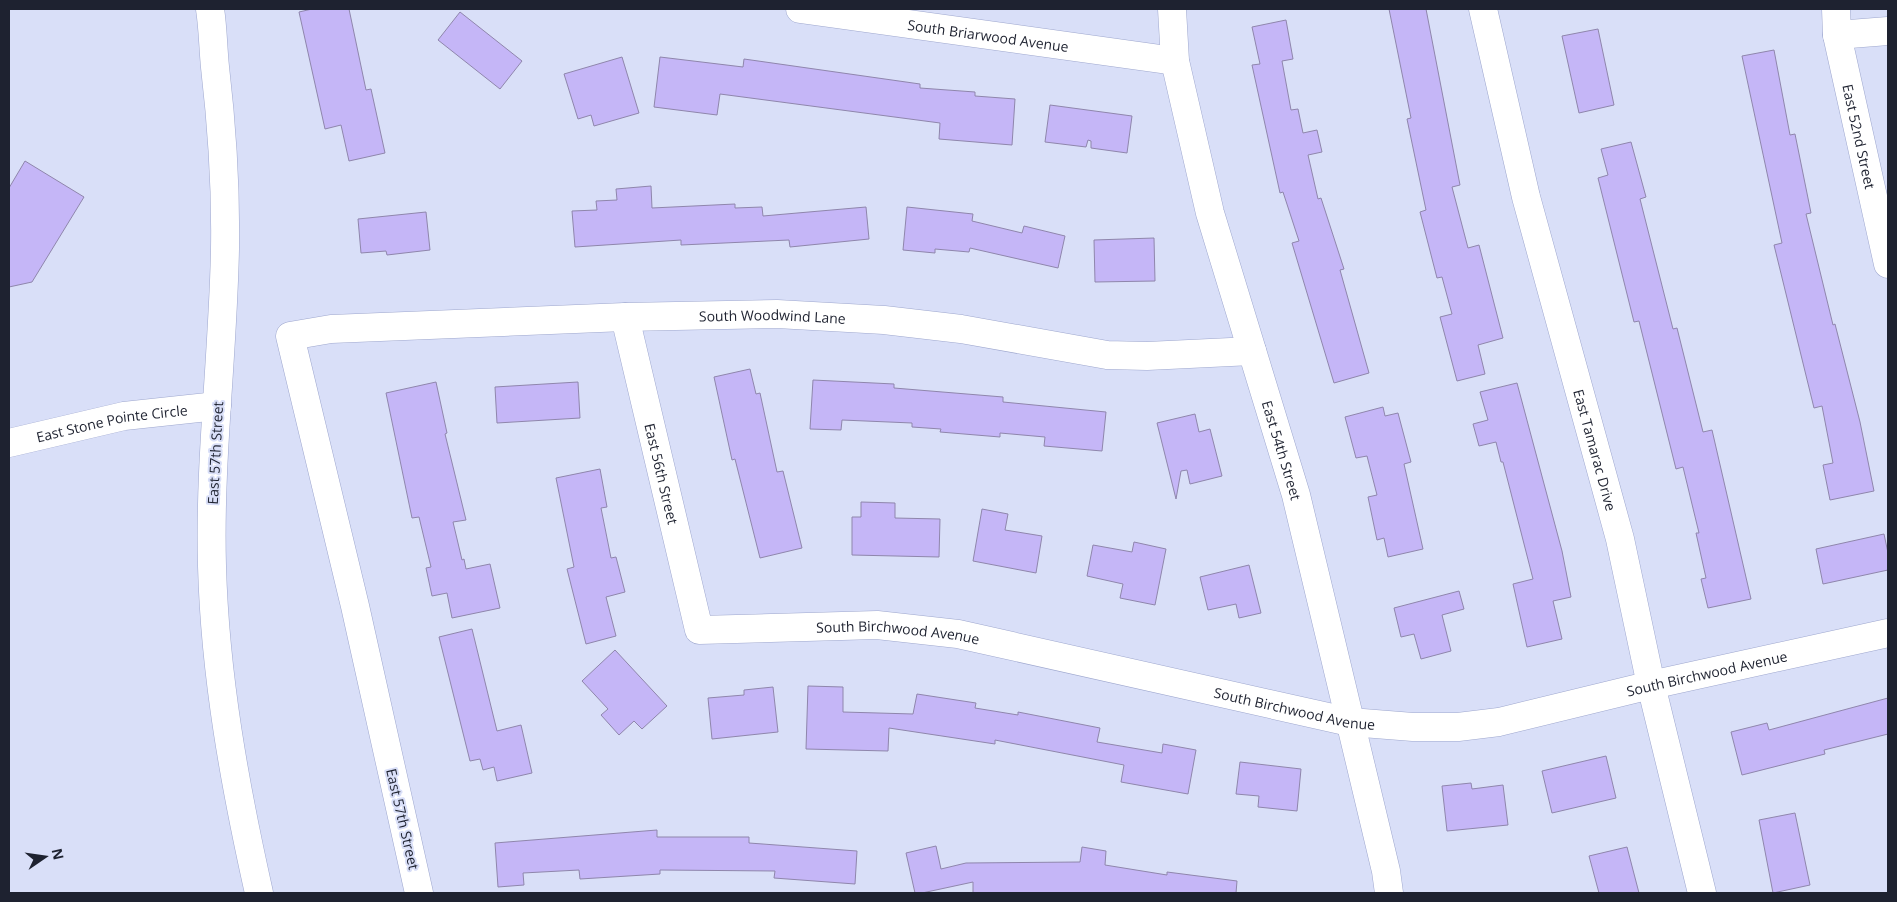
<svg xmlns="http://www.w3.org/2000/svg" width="1897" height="902" font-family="'Open Sans',sans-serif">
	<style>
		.building { fill: #c5b6f7; stroke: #8f86ac }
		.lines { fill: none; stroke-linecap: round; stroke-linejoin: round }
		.minor-casing { stroke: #9ea7ce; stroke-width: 29 }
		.major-casing { stroke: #9ea7ce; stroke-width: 29 }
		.minor { stroke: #fff; stroke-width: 28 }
		.major { stroke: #fff; stroke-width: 28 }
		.labels { text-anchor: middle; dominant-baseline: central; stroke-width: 4; stroke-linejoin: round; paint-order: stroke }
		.street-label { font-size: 14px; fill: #1e2230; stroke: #d9dff8 }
	</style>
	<rect width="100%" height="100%" fill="#d9dff8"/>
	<g class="building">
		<path d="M 312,9 L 349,9 L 366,90 L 371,89 L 385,153 L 349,161 L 341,125 L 325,129 L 299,12 Z"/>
		<path d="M 1389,9 L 1426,9 L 1460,185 L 1452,187 L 1468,248 L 1479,245 L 1503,338 L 1478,345 L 1485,374 L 1457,381 L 1440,317 L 1452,314 L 1442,277 L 1437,278 L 1420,212 L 1426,210 L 1407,119 L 1411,118 Z"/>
		<path d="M 460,12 L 522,61 L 500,89 L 438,40 Z"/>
		<path d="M 1286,20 L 1293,59 L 1282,61 L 1291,110 L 1298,109 L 1303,133 L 1317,130 L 1322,152 L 1308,155 L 1318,199 L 1321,198 L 1344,269 L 1340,270 L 1369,373 L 1334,383 L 1292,243 L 1299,241 L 1283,192 L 1280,193 L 1252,65 L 1260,64 L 1252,27 Z"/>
		<path d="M 1598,29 L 1614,105 L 1579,113 L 1562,36 Z"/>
		<path d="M 1774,50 L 1790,135 L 1795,134 L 1811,213 L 1806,214 L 1833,325 L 1835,324 L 1860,422 L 1874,491 L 1830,500 L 1823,465 L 1833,463 L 1822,406 L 1814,408 L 1774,245 L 1782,243 L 1742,56 Z"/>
		<path d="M 622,57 L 639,113 L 594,126 L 591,115 L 578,119 L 564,74 Z"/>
		<path d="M 660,57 L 743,67 L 744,59 L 920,84 L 920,88 L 975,92 L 975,96 L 1015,99 L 1012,145 L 939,139 L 940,123 L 720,94 L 717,115 L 654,107 Z"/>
		<path d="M 1050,105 L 1132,116 L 1127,153 L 1091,148 L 1091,141 L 1088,140 L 1086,147 L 1045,142 Z"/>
		<path d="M 1631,142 L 1646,197 L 1640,199 L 1673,329 L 1677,328 L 1703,432 L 1712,430 L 1751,599 L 1708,608 L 1701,579 L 1706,578 L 1696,533 L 1699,533 L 1683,467 L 1676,469 L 1639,321 L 1634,322 L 1598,178 L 1608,175 L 1601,149 Z"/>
		<path d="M 25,161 L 84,197 L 32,282 L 9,287 L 9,188 Z"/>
		<path d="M 651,186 L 652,208 L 735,204 L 735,208 L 762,207 L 763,216 L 866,207 L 869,239 L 790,247 L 789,240 L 681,245 L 681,240 L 575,247 L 572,211 L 597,210 L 596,201 L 617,200 L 616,189 Z"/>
		<path d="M 907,207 L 973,214 L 972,221 L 1022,233 L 1024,226 L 1065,236 L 1058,268 L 970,248 L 969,252 L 935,249 L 935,253 L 903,250 Z"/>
		<path d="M 426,212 L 430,250 L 387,255 L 386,251 L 361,253 L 358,219 Z"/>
		<path d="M 1154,238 L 1155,281 L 1095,282 L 1094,240 Z"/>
		<path d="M 750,369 L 756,394 L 760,393 L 777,472 L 783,471 L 802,548 L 760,558 L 735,459 L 732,460 L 714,377 Z"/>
		<path d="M 813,380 L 894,384 L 894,388 L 1003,397 L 1003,402 L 1106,412 L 1102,451 L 1044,446 L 1045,437 L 1000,433 L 1000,437 L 940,432 L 941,429 L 912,427 L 912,423 L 842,420 L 841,430 L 810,429 Z"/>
		<path d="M 436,382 L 447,433 L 445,434 L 466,520 L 453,522 L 462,560 L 464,559 L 466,569 L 490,564 L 500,608 L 452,618 L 447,593 L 432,596 L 426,568 L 431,567 L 419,517 L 412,518 L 386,393 Z"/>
		<path d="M 578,382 L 580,418 L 497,423 L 495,387 Z"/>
		<path d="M 1517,383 L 1562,551 L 1571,597 L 1553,601 L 1562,639 L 1527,647 L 1513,584 L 1533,579 L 1503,462 L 1501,462 L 1496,442 L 1479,446 L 1473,424 L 1488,420 L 1480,392 Z"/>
		<path d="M 1383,407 L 1385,416 L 1398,413 L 1411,462 L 1404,464 L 1423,549 L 1388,557 L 1384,538 L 1377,540 L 1368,497 L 1377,495 L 1367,456 L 1356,458 L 1345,417 Z"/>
		<path d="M 1195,414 L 1199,432 L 1210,429 L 1222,476 L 1190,484 L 1187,470 L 1181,471 L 1176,499 L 1157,423 Z"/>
		<path d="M 600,469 L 607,507 L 601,508 L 611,558 L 616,557 L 625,592 L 606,597 L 616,636 L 586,644 L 567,569 L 574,567 L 556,478 Z"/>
		<path d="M 861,502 L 895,503 L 895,518 L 940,519 L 939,557 L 852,555 L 852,517 L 861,517 Z"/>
		<path d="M 982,509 L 1008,514 L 1005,530 L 1042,536 L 1036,573 L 973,561 Z"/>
		<path d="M 1884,534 L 1888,553 L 1888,570 L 1823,584 L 1816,549 Z"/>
		<path d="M 1134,542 L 1166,549 L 1155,605 L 1120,598 L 1123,584 L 1087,576 L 1093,545 L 1132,552 Z"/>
		<path d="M 1249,565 L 1261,613 L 1239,618 L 1236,604 L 1208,610 L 1200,577 Z"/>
		<path d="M 1459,591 L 1464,609 L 1442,615 L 1451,651 L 1421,659 L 1414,634 L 1401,637 L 1394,608 Z"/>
		<path d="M 472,629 L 497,731 L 521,725 L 532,773 L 497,781 L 494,767 L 483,770 L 480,759 L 470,761 L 439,637 Z"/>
		<path d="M 615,650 L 667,706 L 642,729 L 634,721 L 619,735 L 601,715 L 608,709 L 582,681 Z"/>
		<path d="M 808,686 L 843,687 L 843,712 L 913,714 L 917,694 L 976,703 L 975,708 L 1018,715 L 1018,712 L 1100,728 L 1097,742 L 1162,753 L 1163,744 L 1196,750 L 1188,794 L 1121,782 L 1124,765 L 995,740 L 995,744 L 889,728 L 888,751 L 806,749 Z"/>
		<path d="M 773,687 L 778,732 L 712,739 L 708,698 L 744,695 L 744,690 Z"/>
		<path d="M 1888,698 L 1888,734 L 1824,750 L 1825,754 L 1742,775 L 1731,732 L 1767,723 L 1769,730 Z"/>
		<path d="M 1606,756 L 1616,798 L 1552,813 L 1542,771 Z"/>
		<path d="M 1240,762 L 1301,769 L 1297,811 L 1258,807 L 1259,796 L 1236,794 Z"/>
		<path d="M 1471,783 L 1472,789 L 1503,785 L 1508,825 L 1447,831 L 1442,786 Z"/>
		<path d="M 1795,813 L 1810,885 L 1773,893 L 1759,820 Z"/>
		<path d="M 657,830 L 657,837 L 749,837 L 749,843 L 857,851 L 855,884 L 774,878 L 775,871 L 660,870 L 660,874 L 580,879 L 579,870 L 523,873 L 524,885 L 498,887 L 495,843 Z"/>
		<path d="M 936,846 L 941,869 L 966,863 L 1080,862 L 1082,847 L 1106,851 L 1105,865 L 1167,875 L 1167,872 L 1237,881 L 1236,893 L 973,893 L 973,882 L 922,893 L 915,893 L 906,853 Z"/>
		<path d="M 1627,847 L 1639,893 L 1599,893 L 1589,856 Z"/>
	</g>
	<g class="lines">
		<g class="minor-casing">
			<g id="minor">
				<path id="s1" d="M 800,9 L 1175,61"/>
				<path id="s2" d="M 1172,9 L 1175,61 L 1210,213 L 1296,495 L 1386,871 L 1389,893"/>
				<path id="s3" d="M 1483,9 L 1526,197 L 1620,539 L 1651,685 L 1702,893"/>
				<path id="s4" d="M 1836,9 L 1837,35 L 1888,264"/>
				<path d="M 1837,35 L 1888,31"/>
				<path id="s5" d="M 625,317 L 699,630 L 877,625 L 958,634 L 1350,722 L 1413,727 L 1458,727 L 1499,722 L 1651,685 L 1888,633"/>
				<path id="s6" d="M 9,443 L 124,416 L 217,406"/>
				<path id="s7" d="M 419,893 L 355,606 L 290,336 L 331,329 L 625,317 L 777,314 L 884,320 L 961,329 L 1107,355 L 1147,356 L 1252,351"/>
			</g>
		</g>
		<g class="major-casing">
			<path id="major" d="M 210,9 C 213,28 213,47 215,67 C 222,127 226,188 225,249 C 223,355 209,461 212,566 C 215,677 235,786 259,893"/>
		</g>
		<use href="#minor" class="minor"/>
		<use href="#major" class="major"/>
	</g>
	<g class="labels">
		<g class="street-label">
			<text stroke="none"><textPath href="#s1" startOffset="190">South Briarwood Avenue</textPath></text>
			<text stroke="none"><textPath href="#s4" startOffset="130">East 52nd Street</textPath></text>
			<text stroke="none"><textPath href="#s7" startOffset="1055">South Woodwind Lane</textPath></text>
			<text stroke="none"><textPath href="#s6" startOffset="105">East Stone Pointe Circle</textPath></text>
			<text stroke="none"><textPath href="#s2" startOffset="456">East 54th Street</textPath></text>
			<text stroke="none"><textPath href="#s3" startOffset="455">East Tamarac Drive</textPath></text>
			<text transform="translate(215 453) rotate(-87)">East 57th Street</text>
			<text stroke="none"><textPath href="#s5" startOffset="161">East 56th Street</textPath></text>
			<text stroke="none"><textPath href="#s5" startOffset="521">South Birchwood Avenue</textPath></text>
			<text stroke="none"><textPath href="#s5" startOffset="1346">South Birchwood Avenue</textPath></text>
			<text stroke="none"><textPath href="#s5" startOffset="926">South Birchwood Avenue</textPath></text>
			<text transform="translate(403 819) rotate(77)">East 57th Street</text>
		</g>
	</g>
	<rect width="1897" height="902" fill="none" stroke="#1e2230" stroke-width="20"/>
	<g transform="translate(45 857) rotate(77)" stroke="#d9dff8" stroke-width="4" paint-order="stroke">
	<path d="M0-4L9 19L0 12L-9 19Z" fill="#1e2230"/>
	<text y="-8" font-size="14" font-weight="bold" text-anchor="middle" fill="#1e2230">N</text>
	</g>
</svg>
